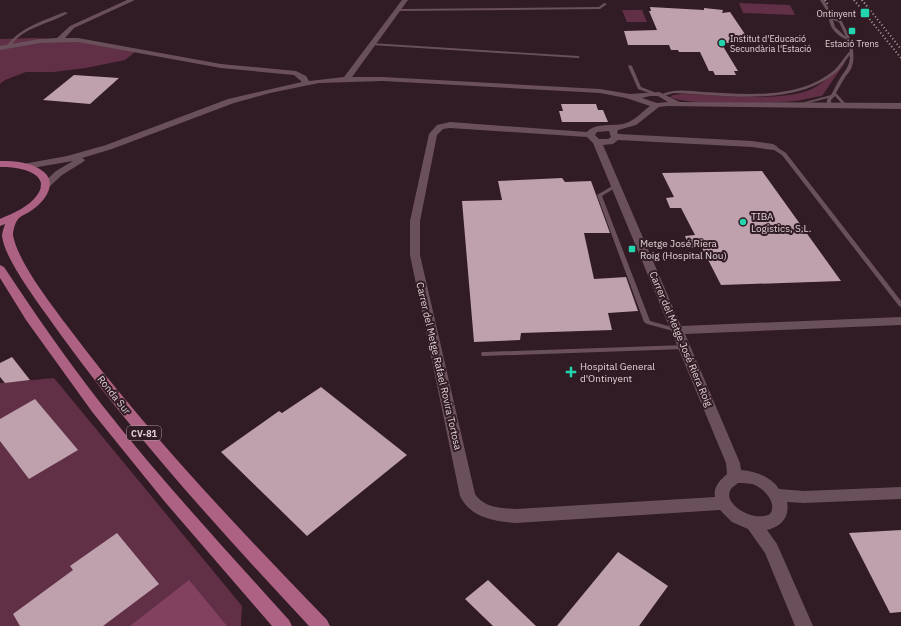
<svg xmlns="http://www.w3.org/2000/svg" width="901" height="626" font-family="'IBM Plex Sans',sans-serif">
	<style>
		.green { fill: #613046 }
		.water { fill: #82415e }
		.building { fill: #bea1ac }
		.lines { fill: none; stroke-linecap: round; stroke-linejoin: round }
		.lane { fill: #6a505a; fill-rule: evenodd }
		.street { fill: #6a505a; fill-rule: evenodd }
		.primary { fill: #ad6283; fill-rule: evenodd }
		.rail { stroke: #b2a1a7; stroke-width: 2; stroke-dasharray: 1 2.5; stroke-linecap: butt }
		.poi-dot { fill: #23d5af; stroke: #311b24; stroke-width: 1.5 }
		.labels { text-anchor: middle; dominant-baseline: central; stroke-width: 4; stroke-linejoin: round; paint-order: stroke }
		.far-poi-label { font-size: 9px; fill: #e0d1d6; stroke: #311b24; text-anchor: end }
		.shield { fill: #311b24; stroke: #ac9aa1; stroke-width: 1 }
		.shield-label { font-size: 9px; font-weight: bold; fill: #e0d1d6 }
		.poi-label { font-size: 10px; fill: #e0d1d6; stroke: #311b24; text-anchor: start }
		.street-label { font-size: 10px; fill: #e0d1d6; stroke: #311b24 }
	</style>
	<rect width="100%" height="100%" fill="#311b24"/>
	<g class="green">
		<path d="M 739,3 L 790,5 L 795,15 L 743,13 Z"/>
		<path d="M 622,10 L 642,10 L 647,22 L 627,22 Z"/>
		<path d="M 35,38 L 82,42 L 135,52 L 125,60 L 86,68 L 54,72 L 26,72 L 5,80 L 0,84 L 0,39 Z"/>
		<path d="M 846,61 L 822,96 C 813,97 804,100 795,101 C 772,103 687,106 670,97 L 673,95 L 683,94 C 721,95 771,102 807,91 C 820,87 836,71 846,61 Z"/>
		<path d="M 54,378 L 242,606 L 241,626 L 0,626 L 0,383 Z"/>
	</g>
	<path class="water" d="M 189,580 L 227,626 L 130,626 Z"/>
	<g class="building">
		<path d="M 650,7 L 704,10 L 704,8 L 723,10 L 722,13 L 730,12 L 751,43 L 721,43 L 738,71 L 734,71 L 736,75 L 715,75 L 713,71 L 709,71 L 700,52 L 679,52 L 678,50 L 671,50 L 669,45 L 628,45 L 624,31 L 657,30 L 649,11 L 651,11 Z"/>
		<path d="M 74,75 L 119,78 L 90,104 L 43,100 Z"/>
		<path d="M 561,104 L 596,104 L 598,110 L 603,110 L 608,122 L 562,122 L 559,111 L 563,111 Z"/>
		<path d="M 762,171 L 841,281 L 721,285 L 702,248 L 690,248 L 685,236 L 695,235 L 681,208 L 670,208 L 666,198 L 674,197 L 662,173 Z"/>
		<path d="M 562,178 L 565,182 L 591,181 L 610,233 L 584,233 L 594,279 L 626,277 L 638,311 L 608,313 L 612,330 L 521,333 L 520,340 L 474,342 L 462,201 L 502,200 L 498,181 Z"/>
		<path d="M 12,357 L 30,380 L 5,383 L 0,377 L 0,363 Z"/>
		<path d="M 321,387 L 407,455 L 307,536 L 221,452 L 279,411 L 282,413 Z"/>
		<path d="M 35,399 L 78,450 L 29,479 L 0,441 L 0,419 Z"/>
		<path d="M 901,530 L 901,612 L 890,613 L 849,533 Z"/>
		<path d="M 117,533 L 159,584 L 103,626 L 20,626 L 13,614 L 73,570 L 70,566 Z"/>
		<path d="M 618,552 L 668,586 L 639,626 L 557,626 Z"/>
		<path d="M 488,580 L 536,626 L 493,626 L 465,599 Z"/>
	</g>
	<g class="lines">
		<g class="lane">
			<path d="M 820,0 L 824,0 L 835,19 L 841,20 C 849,34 858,53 851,69 C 849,73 846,75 844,79 C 841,83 839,88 836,93 L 846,104 L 846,106 L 844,106 L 835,96 L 831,100 L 831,103 L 833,105 L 831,106 L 827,104 L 827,100 L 828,98 L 800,105 L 798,104 L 831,95 C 834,90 836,85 839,80 C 845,70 850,67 850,55 C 845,61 841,69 834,74 C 792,107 724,95 674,93 L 663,96 L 661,95 C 673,88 690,91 703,92 C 745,94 796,100 832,72 C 839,67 843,58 850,51 L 847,40 C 838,36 830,29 829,19 L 831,18 ZM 833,20 L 839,22 L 846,37 L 835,27 Z"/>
			<path d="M 604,3 L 607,4 L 600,9 L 398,11 L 396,10 L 398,9 L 599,7 Z"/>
			<path d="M 65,12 L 68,13 C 50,24 22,27 10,47 L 7,46 C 17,29 47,19 65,12 Z"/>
			<path d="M 370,43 L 578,56 L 580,57 L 578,58 L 371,45 L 370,45 Z"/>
			<path d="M 629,65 L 632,66 L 641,87 L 654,92 L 654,94 L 652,94 L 638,89 L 628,66 Z"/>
			<path d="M 771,146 L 775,146 L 786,153 L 901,301 L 901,307 L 899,306 L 782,155 L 771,148 Z"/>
			<path d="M 614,185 L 618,185 L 618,186 L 602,196 L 650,321 L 679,329 L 680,330 L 679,331 L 677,332 L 647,324 L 644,322 L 597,195 Z"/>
			<path d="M 685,345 L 687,345 L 688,347 L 687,349 L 685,349 L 484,356 L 482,356 L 481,354 L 482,352 L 484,352 Z"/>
		</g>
		<path class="street" d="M 127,0 L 135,0 L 74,28 L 65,38 L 78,38 L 221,64 L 296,71 L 306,76 L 309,81 L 344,77 L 402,0 L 408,0 L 352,77 L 383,77 L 600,89 L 630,94 L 659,92 L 680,102 L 901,103 L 901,109 L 667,106 L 659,107 L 636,125 L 618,130 L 617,133 L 619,134 L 752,141 L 773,144 L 778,147 L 773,150 L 752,147 L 618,140 L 613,144 L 603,145 L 681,326 L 901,317 L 901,325 L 685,334 L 740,463 L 741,470 C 756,471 771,477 779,489 L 804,491 L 901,487 L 901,499 L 804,503 L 787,502 C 790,517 781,527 767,530 L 777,544 L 813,626 L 795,626 L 765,553 L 748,529 L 732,522 L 720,510 L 516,523 C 493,521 471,518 460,496 L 410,255 L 410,221 L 429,134 L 437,125 L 450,122 L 587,132 C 595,122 615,127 626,123 C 635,120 642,112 650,106 L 626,98 L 600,93 L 383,81 L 319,83 L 270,93 L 234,103 L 112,149 L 82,158 L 85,160 L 83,162 L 62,175 L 48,188 L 42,188 L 40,186 L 42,184 L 56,171 L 73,161 L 26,169 L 21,166 L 23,164 L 67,156 L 106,145 L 228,99 L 302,82 L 294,75 L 221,68 L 78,42 L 40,43 L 0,50 L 0,46 L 40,39 L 57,38 L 70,26 ZM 650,96 L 658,96 L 668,102 L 657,103 L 642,98 ZM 450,128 L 587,137 L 593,143 L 726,463 L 727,474 C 720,480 713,487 715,497 L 516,509 C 501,508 484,508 475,494 L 420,255 L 420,221 L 437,135 L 443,129 ZM 609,131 L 611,137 L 608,139 L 599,139 L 595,135 L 597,132 ZM 738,483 C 743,483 747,483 752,484 C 763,487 778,503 770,514 C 754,523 721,504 731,489 C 732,487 736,485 738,483 Z"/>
		<g class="primary">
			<path d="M 0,161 C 15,161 32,162 44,172 C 58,184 44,202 32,210 C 29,213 22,215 19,218 C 15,222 13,230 13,235 C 18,262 49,301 65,323 C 144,429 235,525 327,620 L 330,626 L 309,626 C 215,525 122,423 43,310 C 31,293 4,256 2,236 C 2,232 4,228 5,224 L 0,226 L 0,219 C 11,214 24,209 33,200 C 58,174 19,166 0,167 Z"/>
			<path d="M 0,265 L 4,267 C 35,314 67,360 102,405 C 161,480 226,550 289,620 L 292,626 L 272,626 L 165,502 L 93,413 L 26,320 L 0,278 Z"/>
		</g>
		<g class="rail">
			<path d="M 825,0 L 828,4"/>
			<path d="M 854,0 L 901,58"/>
			<path d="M 862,0 L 901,49"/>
		</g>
	</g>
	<g class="poi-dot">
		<rect x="860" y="8" width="10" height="10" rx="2"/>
		<rect x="848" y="27" width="8" height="8" rx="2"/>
		<circle cx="722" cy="43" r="4"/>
		<circle cx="743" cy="222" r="4"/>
		<rect x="628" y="245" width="8" height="8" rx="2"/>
		<path d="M569 366h4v4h4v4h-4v4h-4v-4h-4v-4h4z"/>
	</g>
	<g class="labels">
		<g class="far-poi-label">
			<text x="856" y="13">Ontinyent</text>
			<text x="730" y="38" text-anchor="start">Institut d'Educació<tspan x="730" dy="10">Secundària l'Estació</tspan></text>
			<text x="852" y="43" text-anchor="middle">Estació Trens</text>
		</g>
		<rect class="shield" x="127" y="426" width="34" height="14" rx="3"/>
		<g class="shield-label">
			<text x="144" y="433">CV-81</text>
		</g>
		<g class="poi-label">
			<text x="751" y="216">TIBA<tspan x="751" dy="12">Logistics, S.L.</tspan></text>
			<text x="640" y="243">Metge José Riera<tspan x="640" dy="12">Roig (Hospital Nou)</tspan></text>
			<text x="580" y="366">Hospital General<tspan x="580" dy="12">d'Ontinyent</tspan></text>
		</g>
		<g class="street-label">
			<text transform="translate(681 339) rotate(67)">Carrer del Metge José Riera Roig</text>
			<text transform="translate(439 366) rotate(77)">Carrer del Metge Rafael Rovira Tortosa</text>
			<text transform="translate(114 395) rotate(51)">Ronda Sur</text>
		</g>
	</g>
</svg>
